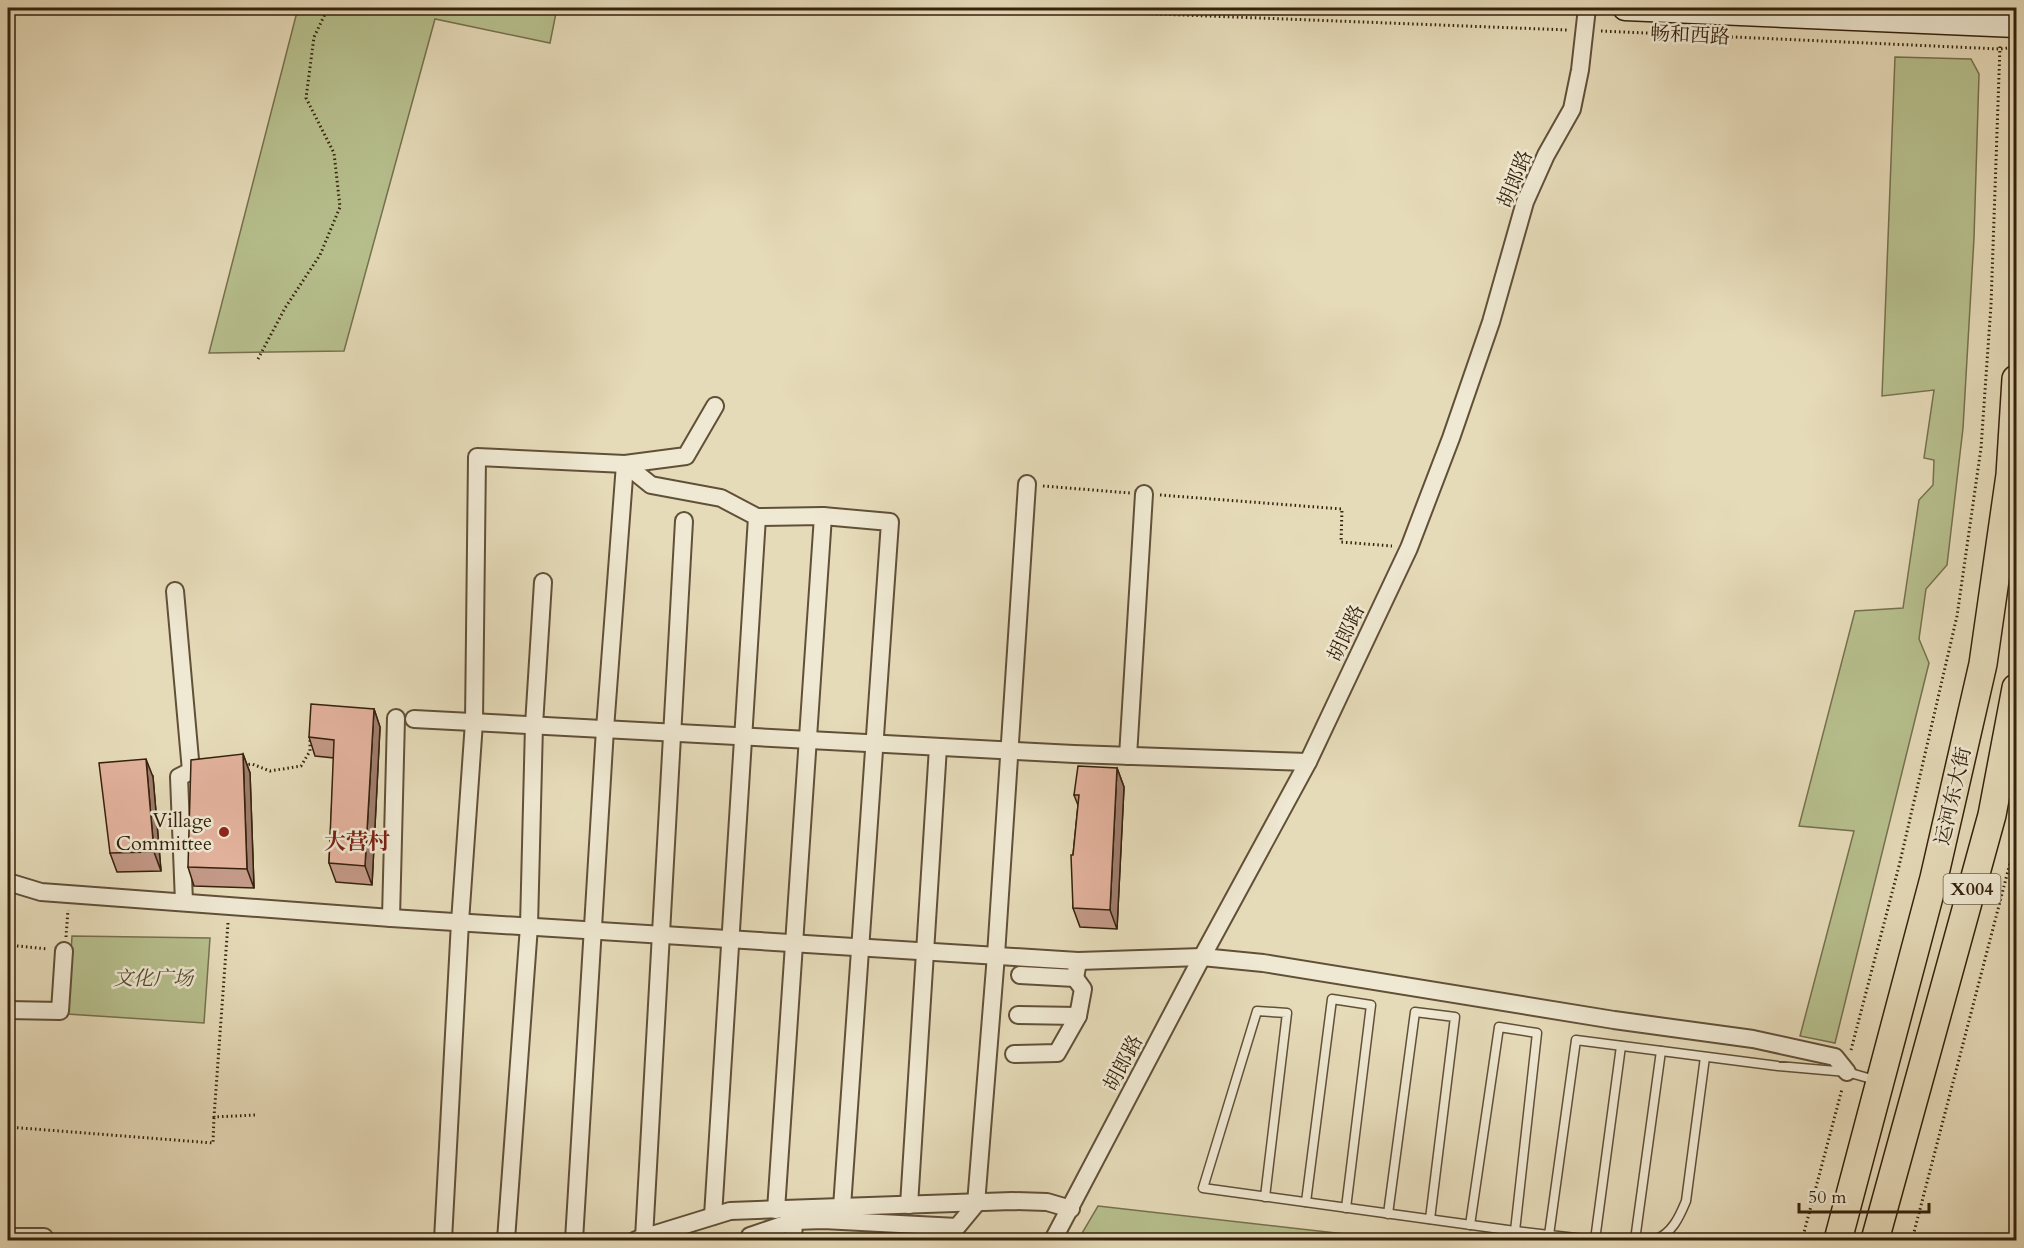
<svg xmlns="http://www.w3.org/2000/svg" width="2024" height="1248" font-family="Cardo,'Noto Serif SC',serif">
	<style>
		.green { fill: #b7c08e; stroke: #76714e; stroke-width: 1.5 }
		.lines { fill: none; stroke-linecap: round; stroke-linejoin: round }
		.service-casing { stroke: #615038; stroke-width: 11 }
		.minor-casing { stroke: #615038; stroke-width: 20 }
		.secondary-casing { stroke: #35220d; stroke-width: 27 }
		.primary-casing { stroke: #35220d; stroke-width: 30 }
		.path { stroke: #35220d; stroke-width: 3; stroke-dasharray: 1.5 3; stroke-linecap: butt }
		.service { stroke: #efe8d2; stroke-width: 8 }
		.minor { stroke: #efe8d2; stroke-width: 16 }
		.secondary { stroke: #efe8d2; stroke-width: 24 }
		.primary { stroke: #e6dbb9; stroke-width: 27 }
		.wall { fill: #c39987; stroke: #35220d; stroke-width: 1.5 }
		.shaded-wall { fill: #9f7d6e; stroke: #35220d; stroke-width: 1.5 }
		.building { fill: #e3b29d; stroke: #35220d; stroke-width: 1.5 }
		.poi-dot { fill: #8f2418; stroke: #efe8d2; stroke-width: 2 }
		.labels { text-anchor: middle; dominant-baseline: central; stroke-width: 5; stroke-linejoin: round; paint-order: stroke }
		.shield { fill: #efe8d2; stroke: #6d5d48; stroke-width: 1.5 }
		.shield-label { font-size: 18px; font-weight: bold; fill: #35220d }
		.street-label { font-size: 20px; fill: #35220d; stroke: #efe8d2 }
		.poi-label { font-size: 20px; fill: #35220d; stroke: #efe8d2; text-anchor: end }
		.park-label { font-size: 20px; font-style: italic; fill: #564a2d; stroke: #efe8d2 }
		.quarter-label { font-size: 22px; font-weight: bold; fill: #7a1f14; stroke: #efe8d2 }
	</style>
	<rect width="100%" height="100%" fill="#e6dbb9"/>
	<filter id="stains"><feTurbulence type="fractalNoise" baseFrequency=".00333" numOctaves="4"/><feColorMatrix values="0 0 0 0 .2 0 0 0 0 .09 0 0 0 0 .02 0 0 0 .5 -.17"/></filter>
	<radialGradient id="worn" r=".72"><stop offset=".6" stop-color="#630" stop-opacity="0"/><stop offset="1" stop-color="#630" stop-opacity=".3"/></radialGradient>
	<g class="green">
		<path d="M 298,8 L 557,8 L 550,43 L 435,19 L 344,351 L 209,353 Z"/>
		<path d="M 1895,57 L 1971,59 L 1979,74 L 1974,238 L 1963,428 L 1947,565 L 1926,589 L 1919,639 L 1929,663 L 1835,1043 L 1800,1036 L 1854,831 L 1799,826 L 1855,611 L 1903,608 L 1919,500 L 1933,485 L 1934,460 L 1924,458 L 1934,390 L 1882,396 Z"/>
		<path d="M 72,936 L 210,938 L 204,1023 L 67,1014 Z"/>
		<path d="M 1098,1206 L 1398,1240 L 1078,1240 Z"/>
	</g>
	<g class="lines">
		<g class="service-casing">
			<g id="service">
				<path d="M 1265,1197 L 1287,1013 L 1257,1011 L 1203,1188 L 1515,1231 L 1549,1235"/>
				<path d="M 1306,1202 L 1332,999 L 1371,1005 L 1346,1208"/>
				<path d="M 1388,1214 L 1415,1012 L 1455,1017 L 1430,1219"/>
				<path d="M 1470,1225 L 1499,1027 L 1537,1033 L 1515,1231"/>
				<path d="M 1594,1240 L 1549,1235 L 1576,1040 L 1778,1066 L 1847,1072 L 1875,1080"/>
				<path d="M 1595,1240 L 1621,1046"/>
				<path d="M 1635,1240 L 1661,1051"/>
				<path d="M 1655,1240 C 1672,1233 1679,1218 1686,1201 L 1705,1057"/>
			</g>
		</g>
		<g class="minor-casing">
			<g id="minor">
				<path d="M 625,464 L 651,485 L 721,498 L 757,517 L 823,516 L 890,522 L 842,1207"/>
				<path d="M 175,591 L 191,771 L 179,777 L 184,902"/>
				<path d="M 414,719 L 1074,754 L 1308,762"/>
				<path d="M 1128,756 L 1144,494"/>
				<path d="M 8,882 L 41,892 L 391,918 L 1078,961 L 1202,957 L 1263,963 L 1614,1020 L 1753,1039 L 1835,1057 L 1847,1072"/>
				<path d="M 391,918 L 396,718"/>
				<path d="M 1020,975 L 1075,978 L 1077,967"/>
				<path d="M 8,1010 L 60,1011 L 64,951"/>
				<path d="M 1018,1015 L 1078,1016 L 1083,989 L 1075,978"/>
				<path d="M 1014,1054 L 1057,1053 L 1078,1016"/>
				<path d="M 909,1205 L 938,747"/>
				<path d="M 776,1210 L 823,516"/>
				<path d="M 713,1216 L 757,517"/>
				<path d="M 8,1237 L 44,1237"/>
				<path d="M 644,1238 L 684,521"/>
				<path d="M 443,1240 L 460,922 L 474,722 L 477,457 L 625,464 L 686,456 L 715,406"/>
				<path d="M 506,1240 L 529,926 L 534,725 L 543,582"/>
				<path d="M 574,1240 L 605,729 L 625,464"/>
				<path d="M 636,1240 L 730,1211 L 1012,1201 L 1047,1202 L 1071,1209"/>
				<path d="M 749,1240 L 750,1236 L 794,1221 L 823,1220 L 957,1227 L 976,1204 L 996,955 L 1027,484"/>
				<path d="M 793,1240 L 794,1221"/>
				<path d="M 1053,1240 L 1202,957 L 1308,762 L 1409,548 L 1451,438 L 1491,322 L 1525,202 L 1546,155 L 1572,109 L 1580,70 L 1587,8"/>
			</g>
		</g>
		<g class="secondary-casing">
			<path id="secondary" d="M 1625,8 L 2016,25"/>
		</g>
		<g class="primary-casing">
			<g id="primary">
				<path d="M 1838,1240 L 1934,878 L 1983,664 L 2010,475 L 2016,379"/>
				<path d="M 1875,1240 L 1992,815 L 2016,688"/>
			</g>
		</g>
		<g class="path">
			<path d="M 1003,8 L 1568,30"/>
			<path d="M 1601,31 L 2000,49 L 2016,47"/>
			<path d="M 258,359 L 285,308 L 320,255 L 340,207 L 334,153 L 306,98 L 314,37 L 328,8"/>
			<path d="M 1043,486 L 1130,493"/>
			<path d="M 1160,495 L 1342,509 L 1341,542 L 1392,546"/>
			<path d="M 244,765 L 252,764 L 270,771 L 301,766 L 310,751 L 310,738"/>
			<path d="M 228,923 L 214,1117 L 255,1115"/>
			<path d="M 66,937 L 68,910"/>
			<path d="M 8,945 L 48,949"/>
			<path d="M 1851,1050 L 1899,866 L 1957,616 L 1981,448 L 1991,305 L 2000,46"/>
			<path d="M 8,1127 L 213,1143 L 214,1117"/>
			<path d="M 1802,1240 L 1842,1089"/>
			<path d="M 1912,1240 L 2016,840"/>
		</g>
		<use href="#service" class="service"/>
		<use href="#minor" class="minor"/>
		<use href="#secondary" class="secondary"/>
		<use href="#primary" class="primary"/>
	</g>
	<g class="wall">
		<path d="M 374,709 L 380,727 L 372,885 L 336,882 L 329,863 L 334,758 L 315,756 L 309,737 Z"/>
		<path d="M 243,754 L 250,773 L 254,888 L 194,886 L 188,867 Z"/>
		<path d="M 1117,768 L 1124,787 L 1117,929 L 1080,927 L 1073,908 L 1073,855 L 1078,805 L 1074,795 Z"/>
		<path d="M 153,777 L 161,871 L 117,872 L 110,853 Z"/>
	</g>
	<g class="shaded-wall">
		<path d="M 374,709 L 380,727 L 372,885 L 365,866 Z"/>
		<path d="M 243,754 L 250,773 L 254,888 L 247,869 Z"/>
		<path d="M 146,759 L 153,777 L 161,871 L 154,852 Z"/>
		<path d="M 1117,768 L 1124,787 L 1117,929 L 1110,910 Z"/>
	</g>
	<g class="building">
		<path d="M 311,704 L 374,709 L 365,866 L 329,863 L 334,740 L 309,737 Z"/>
		<path d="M 243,754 L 247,869 L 188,867 L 191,760 Z"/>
		<path d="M 146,759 L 154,852 L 110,853 L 99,763 Z"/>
		<path d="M 1078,766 L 1117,768 L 1110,910 L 1073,908 L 1071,855 L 1073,855 L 1079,795 L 1074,795 Z"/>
	</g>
	<circle class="poi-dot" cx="224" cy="832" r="6"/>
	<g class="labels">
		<rect class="shield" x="1943.5" y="874" width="57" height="30" rx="4.5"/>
		<g class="shield-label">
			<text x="1972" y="889">X004</text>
		</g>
		<g class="street-label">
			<text transform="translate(1690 35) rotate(3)">畅和西路</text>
			<text transform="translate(1515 179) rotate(-68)">胡郎路</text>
			<text transform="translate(1346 633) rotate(-65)">胡郎路</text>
			<text transform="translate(1953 796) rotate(-77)">运河东大街</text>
			<text transform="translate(1123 1063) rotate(-62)">胡郎路</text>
		</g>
		<g class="poi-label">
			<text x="212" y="820">Village<tspan x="212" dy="23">Committee</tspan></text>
		</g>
		<g class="park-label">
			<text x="153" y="978">文化广场</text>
		</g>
		<g class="quarter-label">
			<text x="357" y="842">大营村</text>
		</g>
	</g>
	<rect width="2024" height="1248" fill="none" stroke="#e6dbb9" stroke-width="30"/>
	<rect x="9" y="9" width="2006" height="1230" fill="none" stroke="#35220d" stroke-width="3"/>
	<rect x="15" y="15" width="1994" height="1218" fill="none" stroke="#35220d" stroke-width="1.5"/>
	<path d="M1799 1203v9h130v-9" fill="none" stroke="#35220d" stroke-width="3"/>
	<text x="1808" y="1203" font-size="18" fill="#35220d" stroke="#efe8d2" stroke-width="4.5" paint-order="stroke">50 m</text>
	<rect width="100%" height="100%" filter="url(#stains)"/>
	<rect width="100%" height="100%" fill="url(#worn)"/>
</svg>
